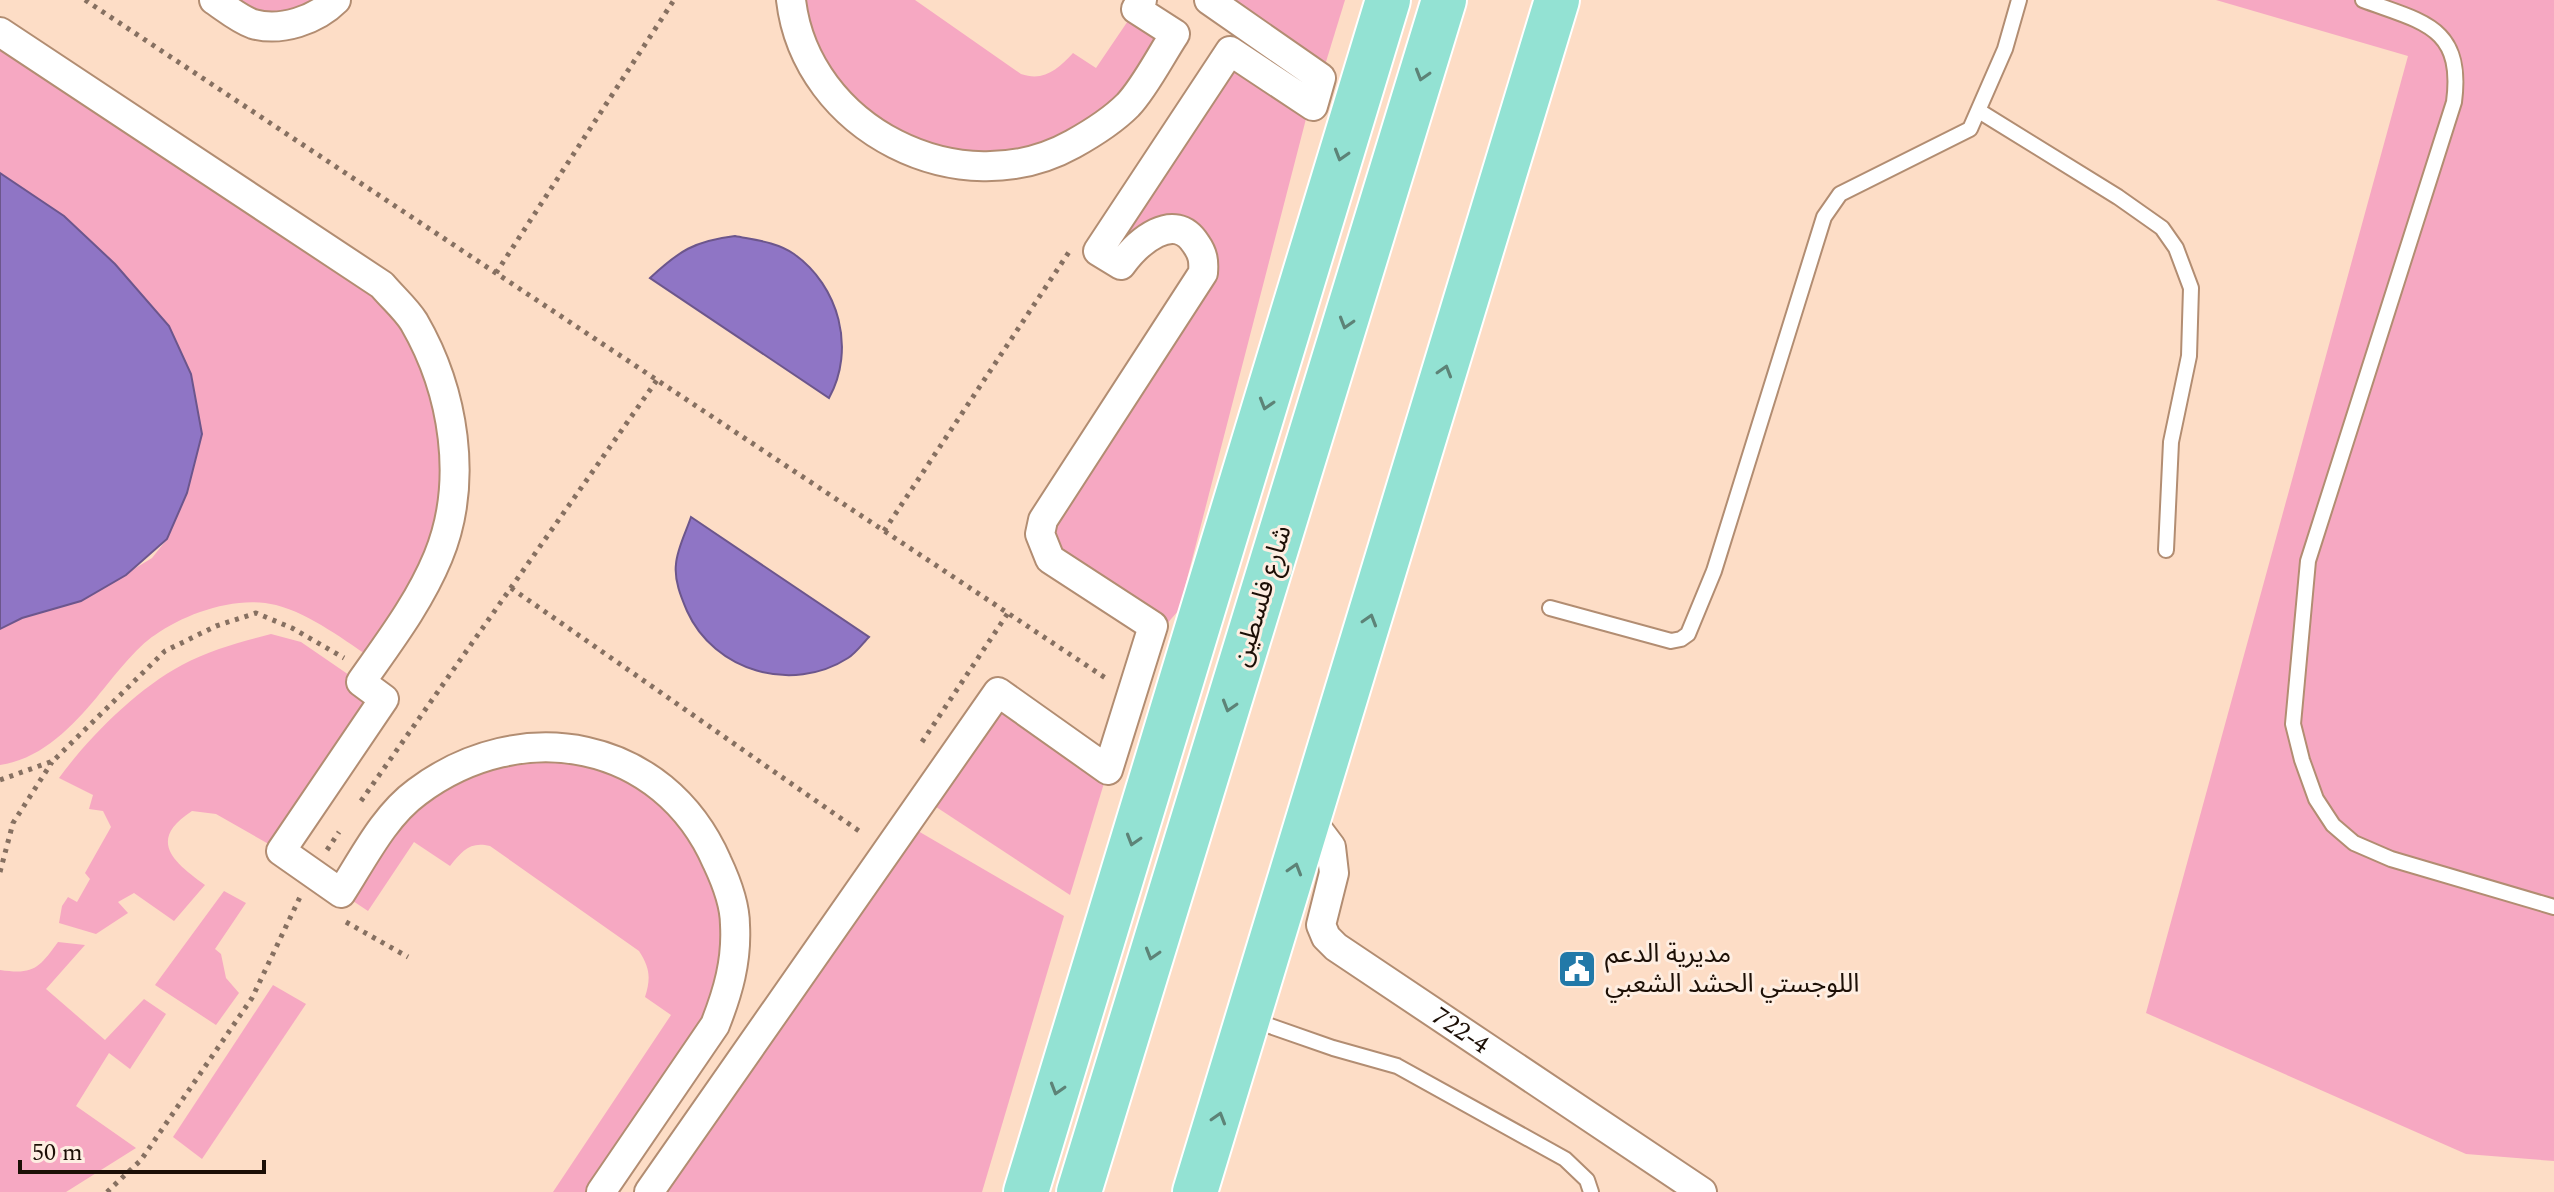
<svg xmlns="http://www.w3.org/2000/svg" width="2554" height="1192" font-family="Spectral,'Noto Sans Arabic',serif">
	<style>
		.green { fill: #f6a8c2 }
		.water { fill: #8f75c5; stroke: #6c568c; stroke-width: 2 }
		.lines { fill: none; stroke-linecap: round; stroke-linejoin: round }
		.lane-casing { stroke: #b28d72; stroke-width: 18 }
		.street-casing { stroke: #b28d72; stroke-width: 32 }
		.primary-casing { stroke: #fff; stroke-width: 48 }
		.path { stroke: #867061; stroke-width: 5; stroke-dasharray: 4 6; stroke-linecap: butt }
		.lane { stroke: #fff; stroke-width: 14 }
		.street { stroke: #fff; stroke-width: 28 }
		.primary { stroke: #93e2d3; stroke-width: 44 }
		.oneway { stroke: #5d8377 }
		.labels { text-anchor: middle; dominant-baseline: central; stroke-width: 6; stroke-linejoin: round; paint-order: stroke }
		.street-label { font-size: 26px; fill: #1c0f06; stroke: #feeee2 }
		.poi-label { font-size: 26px; fill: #1c0f06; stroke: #feeee2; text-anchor: start }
	</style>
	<rect width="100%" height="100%" fill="#fdddc6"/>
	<g class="green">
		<path d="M 214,0 L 336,0 L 285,25 Z"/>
		<path d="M 791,0 L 915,0 L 1021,74 C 1044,82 1058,69 1073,53 L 1096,68 L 1136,9 L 1175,34 L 1129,104 L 993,166 L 865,126 Z"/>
		<path d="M 1209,0 L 1345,0 L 1321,78 Z"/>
		<path d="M 2216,0 L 2554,0 L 2554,1161 L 2466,1154 L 2146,1013 L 2408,56 Z"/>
		<path d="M 0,32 L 413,319 L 456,485 L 376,661 C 345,641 311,614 276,605 C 237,595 186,613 155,635 C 137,646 111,680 97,697 C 71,728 41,759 0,765 L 0,629 L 22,618 L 81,601 L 152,558 L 167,539 L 187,493 L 202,434 L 115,264 L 64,216 L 0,173 Z"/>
		<path d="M 1230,51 L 1307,115 L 1179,610 L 1164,627 L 1050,559 L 1043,520 L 1203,273 L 1193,238 L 1132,250 L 1098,251 Z"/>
		<path d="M 271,634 L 301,642 L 384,699 L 281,851 L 216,814 L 192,811 C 147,840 173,862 205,885 L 174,921 L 134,893 L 118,902 L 128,913 L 96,934 L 59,923 L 62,906 L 68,897 L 77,902 L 90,879 L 85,873 L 111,827 L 103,811 L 89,809 L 93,795 L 59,778 C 89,737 137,689 182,665 C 210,650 241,642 271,634 Z"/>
		<path d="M 998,692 L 1108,770 L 1070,895 L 924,799 Z"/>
		<path d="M 501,751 L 616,761 L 712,849 L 732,976 L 601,1192 L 553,1192 L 671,1015 L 645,997 C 651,978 650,968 639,951 L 490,846 C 470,841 462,851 450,866 L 414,842 L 368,911 L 341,893 L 381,831 Z"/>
		<path d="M 906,824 L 1064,916 L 982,1192 L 649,1192 Z"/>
		<path d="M 224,891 L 246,903 L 215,949 L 221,954 L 226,978 L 239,993 L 216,1025 L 155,985 Z"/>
		<path d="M 58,942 L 85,945 L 46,989 L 105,1040 L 144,999 L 166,1014 L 130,1069 L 109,1053 L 76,1106 L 136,1148 L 66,1192 L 0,1192 L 0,970 C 34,975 39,968 58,942 Z"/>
		<path d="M 273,985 L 306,1004 L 202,1159 L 173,1137 Z"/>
	</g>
	<g class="water">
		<path d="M 0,173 L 64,216 L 115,264 L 169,326 L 191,374 L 202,434 L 187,493 L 167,539 L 126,575 L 81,601 L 22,618 L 0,629 Z"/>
		<path d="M 735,236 C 755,240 777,242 794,254 C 839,286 856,349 829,398 L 650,278 C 679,251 694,241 735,236 Z"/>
		<path d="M 691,517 L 869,637 C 863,643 856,653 848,658 C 792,694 714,671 687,611 C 681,597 674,580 676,564 C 677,549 686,532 691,517 Z"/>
	</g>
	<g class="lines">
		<g class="lane-casing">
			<g id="lane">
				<path d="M 2363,0 C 2422,22 2464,26 2454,102 L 2308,561 L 2293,724 L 2302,760 L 2316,799 L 2333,825 L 2354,843 L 2391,859 L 2554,907"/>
				<path d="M 1979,111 L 2118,197 L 2162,228 L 2176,248 L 2191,288 L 2189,356 L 2171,442 L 2166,550"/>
				<path d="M 1550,608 L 1671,641 L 1681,639 L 1688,634 L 1714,571 L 1824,217 L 1840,194 L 1970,129 L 2005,49 L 2019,0"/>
				<path d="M 1250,1019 L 1333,1048 L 1397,1066 L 1565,1159 L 1587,1180 L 1591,1192"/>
			</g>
		</g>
		<g class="street-casing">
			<g id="street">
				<path d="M 214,0 C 226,8 239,19 253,24 C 281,32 316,20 336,0"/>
				<path d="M 791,0 C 806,129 960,207 1073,144 C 1091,134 1113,120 1128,105 C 1145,87 1161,55 1175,34 L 1136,9 L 1142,0"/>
				<path d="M 0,32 L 382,285 C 392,297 406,309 414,322 C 454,391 469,482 438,557 C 419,603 389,642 361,682 L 384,699 L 281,851 L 341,893 C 363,859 384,816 417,792 C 521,714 663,739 717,862 C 726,881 735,903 735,925 C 737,961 728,992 715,1025 L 601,1192"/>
				<path id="s1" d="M 1310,819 L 1331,847 L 1334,873 L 1321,925 L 1326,937 L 1336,947 L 1702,1192"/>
				<path d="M 649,1192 L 998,692 L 1108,770 L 1153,626 L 1050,559 L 1040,534 L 1043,520 L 1203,273 C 1204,261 1203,254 1196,244 C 1174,209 1137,243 1121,265 L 1098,251 L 1230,51 L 1313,106 L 1321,78 L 1209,0"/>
			</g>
		</g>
		<g class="primary-casing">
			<g id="primary">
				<path d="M 1026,1192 L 1388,0"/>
				<path d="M 1079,1192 L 1444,0"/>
				<path d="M 1195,1192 L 1557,0"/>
			</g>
		</g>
		<g class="path">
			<path d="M 85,0 L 1107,679"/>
			<path d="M 496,273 L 674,0"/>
			<path d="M 884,531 L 1069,252"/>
			<path d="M 511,588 L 862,833"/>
			<path d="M 922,742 L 1008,613"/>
			<path d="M 0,780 L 53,761 L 165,651 L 216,626 L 256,613 L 292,628 L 344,658"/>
			<path d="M 361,801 L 657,380"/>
			<path d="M 327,850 L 339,832"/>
			<path d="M 0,872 L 13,823 L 52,762"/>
			<path d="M 346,922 L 408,957"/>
			<path d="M 107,1192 L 141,1160 L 252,998 L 300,897"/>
		</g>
		<use href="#lane" class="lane"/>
		<use href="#street" class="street"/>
		<use href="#primary" class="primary"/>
	</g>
	<defs><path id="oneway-chevron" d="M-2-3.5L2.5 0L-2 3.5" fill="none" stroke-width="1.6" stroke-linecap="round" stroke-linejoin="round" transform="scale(2)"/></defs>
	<g class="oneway">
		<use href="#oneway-chevron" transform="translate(1422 75) rotate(107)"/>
		<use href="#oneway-chevron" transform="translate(1341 155) rotate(107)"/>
		<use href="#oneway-chevron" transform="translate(1346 323) rotate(107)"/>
		<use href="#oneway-chevron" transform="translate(1445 371) rotate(-73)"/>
		<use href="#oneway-chevron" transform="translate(1266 404) rotate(107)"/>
		<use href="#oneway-chevron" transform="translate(1370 620) rotate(-73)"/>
		<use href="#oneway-chevron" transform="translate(1229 706) rotate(107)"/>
		<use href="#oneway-chevron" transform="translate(1133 840) rotate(107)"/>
		<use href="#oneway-chevron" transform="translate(1295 869) rotate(-73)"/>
		<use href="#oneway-chevron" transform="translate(1152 954) rotate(107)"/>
		<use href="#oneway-chevron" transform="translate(1057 1089) rotate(107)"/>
		<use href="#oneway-chevron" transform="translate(1219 1118) rotate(-73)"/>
	</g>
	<defs>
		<g id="civic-square" transform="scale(2)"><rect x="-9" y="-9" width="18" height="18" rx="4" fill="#2279a8" stroke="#feeee2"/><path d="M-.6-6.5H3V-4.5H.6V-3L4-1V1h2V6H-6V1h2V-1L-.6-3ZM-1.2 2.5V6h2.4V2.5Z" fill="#fff"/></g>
	</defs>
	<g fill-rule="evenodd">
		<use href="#civic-square" x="1577" y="969"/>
	</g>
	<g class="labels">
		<g class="street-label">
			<text transform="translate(1262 596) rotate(-73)">شارع فلسطين</text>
			<text stroke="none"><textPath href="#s1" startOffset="292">722-4</textPath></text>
		</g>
		<g class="poi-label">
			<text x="1605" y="954">مديرية الدعم<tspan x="1605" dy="30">اللوجستي الحشد الشعبي</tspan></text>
		</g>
	</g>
	<path d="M20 1160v12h244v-12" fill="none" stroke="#1c0f06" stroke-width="4"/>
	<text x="32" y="1160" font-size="24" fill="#1c0f06" stroke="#feeee2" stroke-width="6" paint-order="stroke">50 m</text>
</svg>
